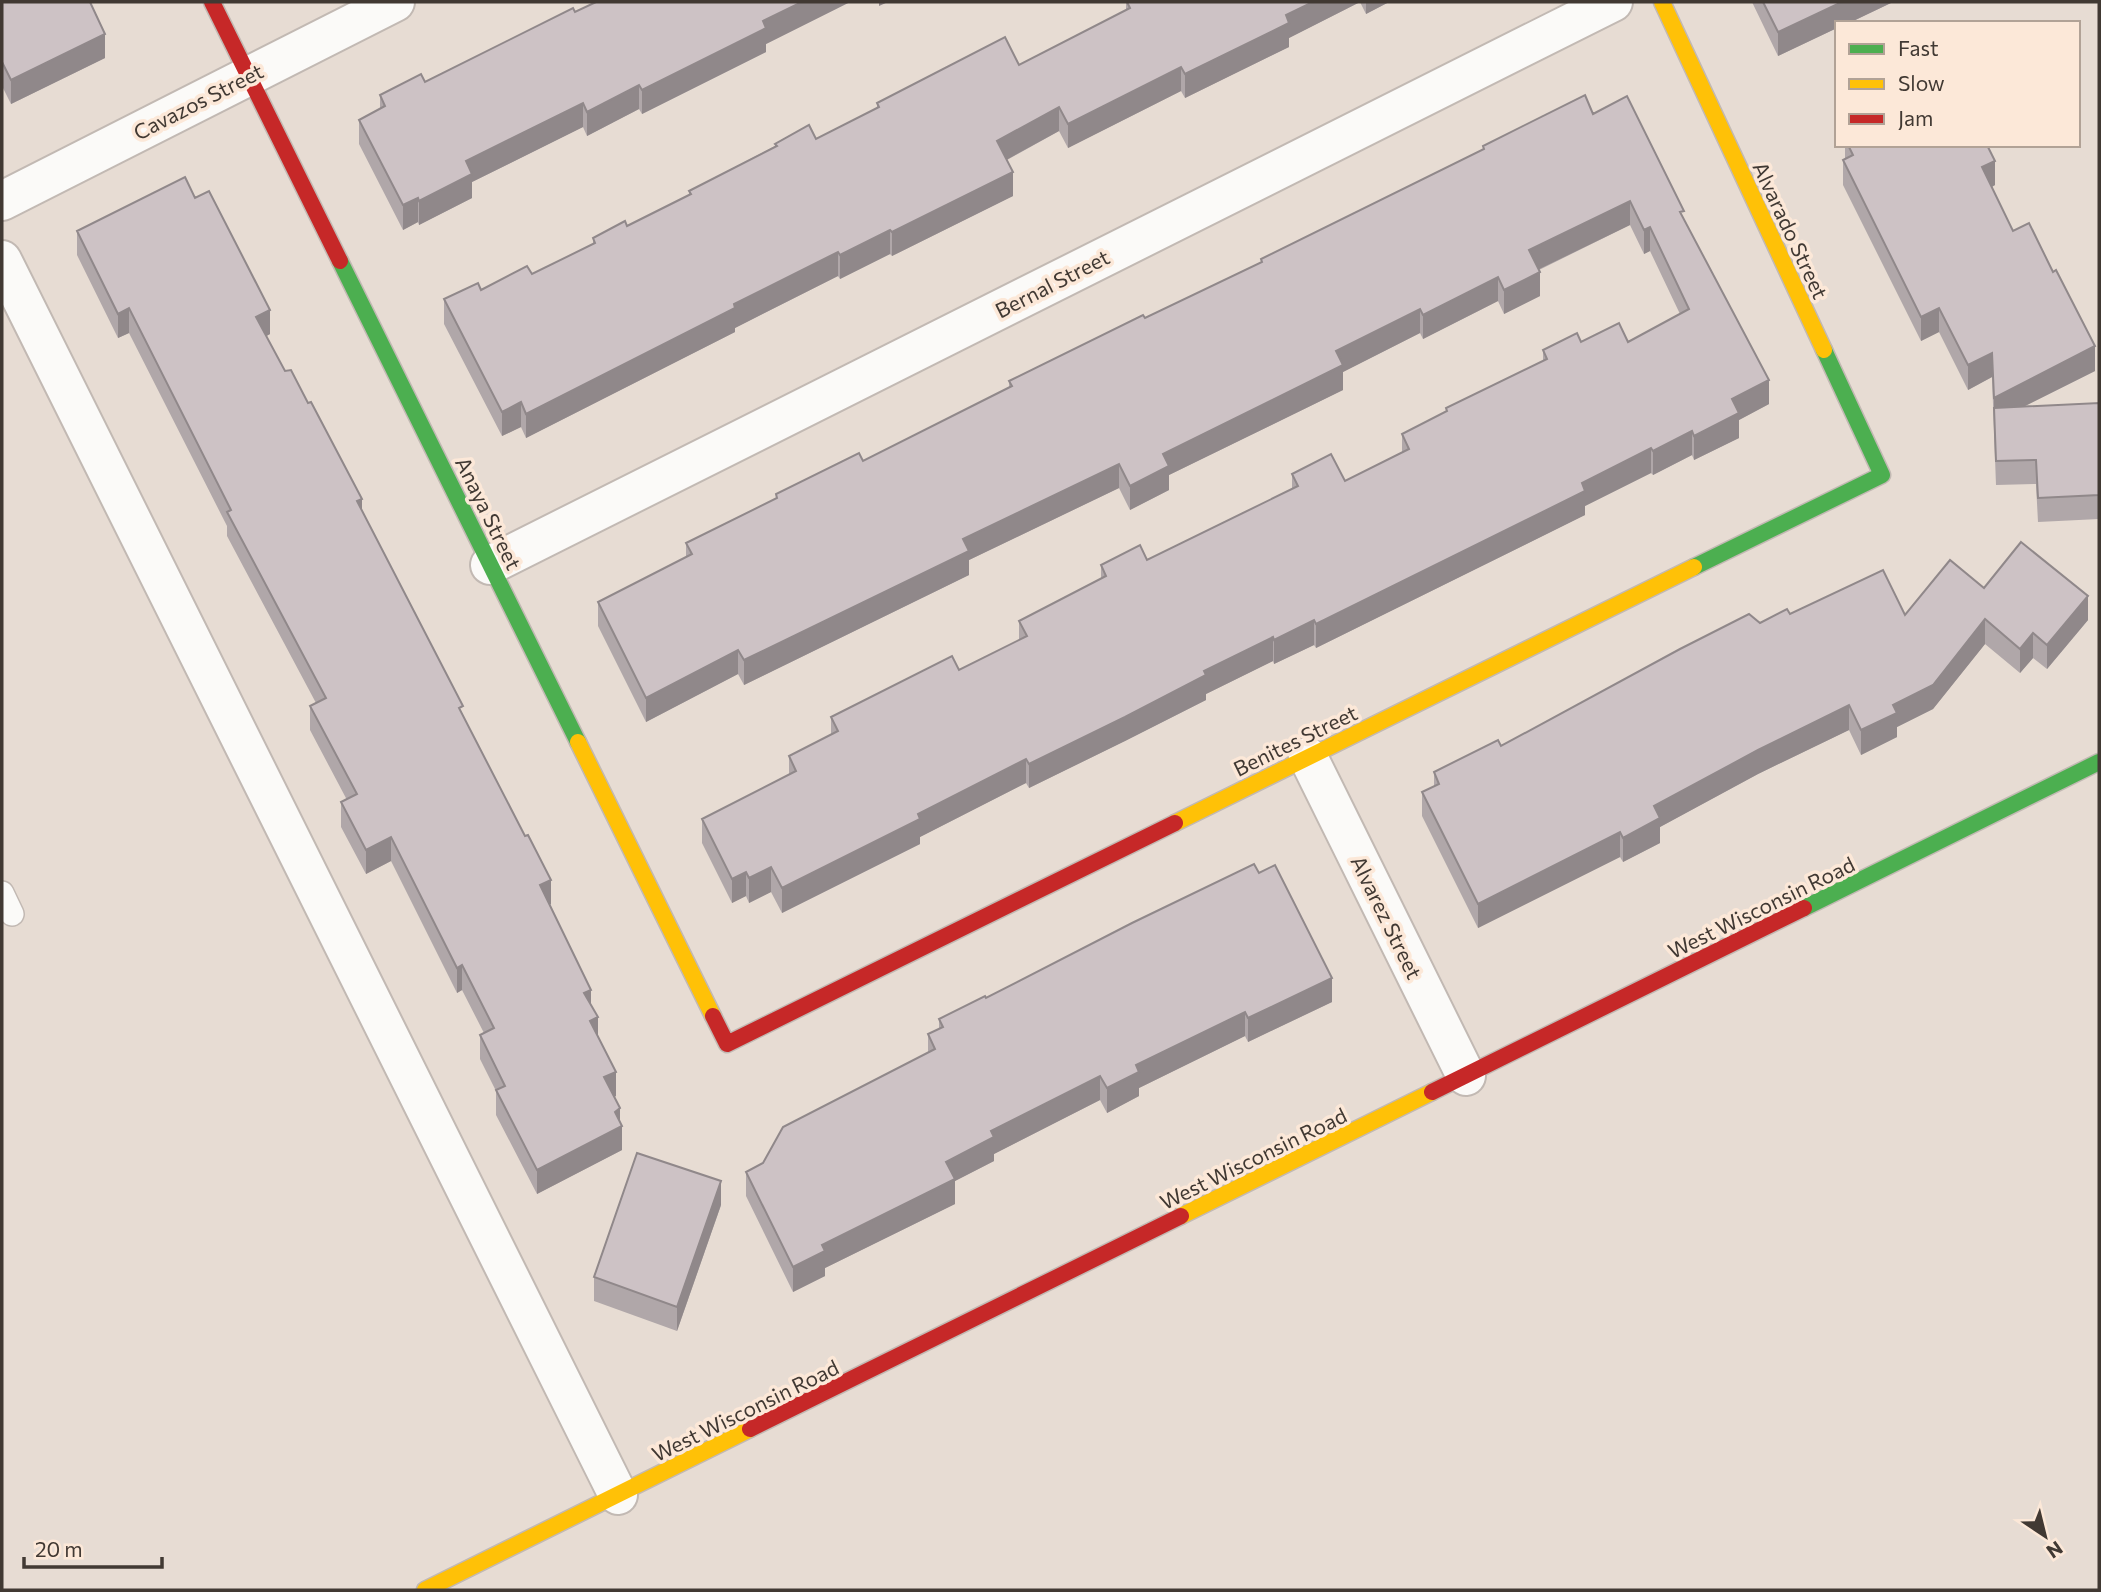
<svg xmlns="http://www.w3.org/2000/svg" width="2101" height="1592" font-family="Commissioner,sans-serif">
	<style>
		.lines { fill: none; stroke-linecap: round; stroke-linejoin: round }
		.lane-casing { stroke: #c2b9b3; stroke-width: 26 }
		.street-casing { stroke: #c2b9b3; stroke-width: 42 }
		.fast-casing { stroke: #c2b9b3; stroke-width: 19 }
		.slow-casing { stroke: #c2b9b3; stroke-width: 19 }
		.jam-casing { stroke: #c2b9b3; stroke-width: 19 }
		.lane { stroke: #fbfaf8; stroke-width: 23 }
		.street { stroke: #fbfaf8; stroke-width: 38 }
		.fast { stroke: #4caf50; stroke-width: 16 }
		.slow { stroke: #ffc107; stroke-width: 16 }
		.jam { stroke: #c62828; stroke-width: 16 }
		.wall { fill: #b0a7a9 }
		.shaded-wall { fill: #90888a }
		.building { fill: #cdc2c5; stroke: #90888a; stroke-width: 2 }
		.labels { text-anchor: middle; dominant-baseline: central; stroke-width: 7; stroke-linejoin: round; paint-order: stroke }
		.street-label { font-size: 21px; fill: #413933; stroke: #fce8d8 }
	</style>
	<rect width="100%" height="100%" fill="#e7dcd3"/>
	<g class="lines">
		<g class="lane-casing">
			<path id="lane" d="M 2,893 L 12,914"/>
		</g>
		<g class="street-casing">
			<g id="street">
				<path d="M 2,201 L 395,2"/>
				<path d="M 2,260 L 618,1495"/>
				<path d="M 490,565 L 1613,2"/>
				<path d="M 1308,757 L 1466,1076"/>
			</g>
		</g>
		<g class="fast-casing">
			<g id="fast">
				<path d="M 340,261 L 578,742"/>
				<path d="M 1694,567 L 1882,475 L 1824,350"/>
				<path d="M 1804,908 L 2099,762"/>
			</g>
		</g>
		<g class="slow-casing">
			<g id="slow">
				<path d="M 1662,2 L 1824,350"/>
				<path d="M 578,742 L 713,1016"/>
				<path d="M 1175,823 L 1694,567"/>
				<path d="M 1181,1216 L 1432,1092"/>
				<path d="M 425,1590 L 750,1429"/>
			</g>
		</g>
		<g class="jam-casing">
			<g id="jam">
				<path d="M 212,2 L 340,261"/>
				<path d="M 713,1016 L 727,1044 L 1175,823"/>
				<path d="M 1432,1092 L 1804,908"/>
				<path d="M 750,1429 L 1181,1216"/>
			</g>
		</g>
		<use href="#lane" class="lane"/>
		<use href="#street" class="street"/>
		<use href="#fast" class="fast"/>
		<use href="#slow" class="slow"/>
		<use href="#jam" class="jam"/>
	</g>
	<g class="wall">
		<path d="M 2,2 L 91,3 L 105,58 L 11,104 L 2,86 Z"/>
		<path d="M 596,2 L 850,2 L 766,44 L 766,52 L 642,114 L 639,109 L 587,136 L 583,127 L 472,182 L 472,198 L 419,225 L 418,222 L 403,230 L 359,144 L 359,120 L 380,109 L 380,95 L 425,82 Z"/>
		<path d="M 1126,2 L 1389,2 L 1366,14 L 1360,2 L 1289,38 L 1289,47 L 1185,98 L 1181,91 L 1068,148 L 1059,131 L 1007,160 L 1013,196 L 892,256 L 890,254 L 840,279 L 838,276 L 735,328 L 735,332 L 526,438 L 521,427 L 502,436 L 444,324 L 444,299 L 481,290 L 532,274 L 593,244 L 593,238 L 627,226 L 689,195 L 689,191 L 775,146 L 775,144 L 816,139 L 877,108 L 877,103 L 1019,65 L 1126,10 Z"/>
		<path d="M 1752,2 L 1893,2 L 1849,23 L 1837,23 L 1837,28 L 1778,56 Z"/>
		<path d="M 1593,114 L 1684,219 L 1769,404 L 1739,420 L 1739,438 L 1694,460 L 1692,455 L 1653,475 L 1651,473 L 1585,506 L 1585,515 L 1316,648 L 1314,645 L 1274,664 L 1273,661 L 1206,694 L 1206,700 L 1125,741 L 1029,788 L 1026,783 L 920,837 L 920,844 L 782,913 L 771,892 L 749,903 L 746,896 L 732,903 L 702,843 L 702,819 L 789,775 L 789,756 L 831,735 L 831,717 L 959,670 L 1019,641 L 1019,621 L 1101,579 L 1101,565 L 1147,560 L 1292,489 L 1292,474 L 1345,481 L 1402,452 L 1402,434 L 1446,412 L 1446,408 L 1543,361 L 1543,350 L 1581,342 L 1628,342 L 1680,314 L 1650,251 L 1644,254 L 1630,225 L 1539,270 L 1540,296 L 1504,314 L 1498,301 L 1423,339 L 1420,333 L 1343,372 L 1343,390 L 1169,475 L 1169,490 L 1130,510 L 1119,488 L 969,560 L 969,575 L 744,685 L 738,674 L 646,722 L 598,626 L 598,602 L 686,557 L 686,543 L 776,499 L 776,494 L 863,461 L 1009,388 L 1009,381 L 1145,318 L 1261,262 L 1261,259 L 1483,149 L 1483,146 Z"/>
		<path d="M 1845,145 L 1987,145 L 1995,185 L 1992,187 L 2013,231 L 2095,371 L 2023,407 L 2099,403 L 2099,519 L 2038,522 L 2036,484 L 1996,485 L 1992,377 L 1968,390 L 1939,332 L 1921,341 L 1843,185 L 1843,160 L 1845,159 Z"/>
		<path d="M 195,198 L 270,334 L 266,336 L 362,512 L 463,715 L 551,904 L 549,905 L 591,1005 L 598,1036 L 616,1096 L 614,1097 L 620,1121 L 622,1150 L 537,1194 L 496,1115 L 496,1091 L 480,1059 L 480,1035 L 484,1033 L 462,990 L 457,993 L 391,861 L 366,874 L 341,827 L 341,802 L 347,800 L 310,730 L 310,706 L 316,703 L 227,536 L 227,526 L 129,333 L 118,338 L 77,255 L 77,231 Z"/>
		<path d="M 1984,588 L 2088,620 L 2047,669 L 2033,658 L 2020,673 L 1985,644 L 1933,709 L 1897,727 L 1897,737 L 1861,755 L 1849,730 L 1758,774 L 1660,827 L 1660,843 L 1623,862 L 1620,857 L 1478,928 L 1422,816 L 1422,792 L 1434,786 L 1434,772 L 1501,746 L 1760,623 L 1790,614 L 1905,615 Z"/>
		<path d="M 986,998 L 1332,1002 L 1248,1042 L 1245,1036 L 1139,1088 L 1139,1096 L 1107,1113 L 1100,1100 L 994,1154 L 994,1161 L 955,1181 L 955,1204 L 825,1268 L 825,1276 L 793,1292 L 746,1196 L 746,1172 L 763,1163 L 928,1053 L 928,1034 L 939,1029 L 939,1019 Z"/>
		<path d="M 721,1205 L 677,1331 L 594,1301 L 594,1277 Z"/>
	</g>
	<g class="shaded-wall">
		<path d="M 802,2 L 850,2 L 766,44 L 766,52 L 642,114 L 642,90 L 763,21 Z"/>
		<path d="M 879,2 L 888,2 L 879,6 Z"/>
		<path d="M 1313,2 L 1360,2 L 1289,38 L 1289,47 L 1185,98 L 1185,74 L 1286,15 Z"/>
		<path d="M 1366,2 L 1389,2 L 1366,14 Z"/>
		<path d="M 1842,2 L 1893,2 L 1849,23 L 1837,23 L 1837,28 L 1778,56 L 1778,32 Z"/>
		<path d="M 105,34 L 105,58 L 11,104 L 11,80 Z"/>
		<path d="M 1181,67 L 1181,91 L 1068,148 L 1068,124 Z"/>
		<path d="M 639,85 L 639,109 L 587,136 L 587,112 Z"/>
		<path d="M 583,103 L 583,127 L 472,182 L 472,198 L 419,225 L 419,201 L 466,161 Z"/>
		<path d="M 1059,107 L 1059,131 L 997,165 L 997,141 Z"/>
		<path d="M 1995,161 L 1995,185 L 1982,192 L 1982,167 Z"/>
		<path d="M 1013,172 L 1013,196 L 892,256 L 892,232 Z"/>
		<path d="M 418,198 L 418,222 L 403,230 L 403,205 Z"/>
		<path d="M 1630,201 L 1630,225 L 1529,274 L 1529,250 Z"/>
		<path d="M 1650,227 L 1650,251 L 1644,254 L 1644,230 Z"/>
		<path d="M 890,230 L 890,254 L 840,279 L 840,255 Z"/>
		<path d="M 838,252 L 838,276 L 735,328 L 735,332 L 526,438 L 526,414 L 734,304 Z"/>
		<path d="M 1540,272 L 1540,296 L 1504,314 L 1504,290 Z"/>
		<path d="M 1498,277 L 1498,301 L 1423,339 L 1423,315 Z"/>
		<path d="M 129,308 L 129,333 L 118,338 L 118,314 Z"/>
		<path d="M 1939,308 L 1939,332 L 1921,341 L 1921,317 Z"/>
		<path d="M 1420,309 L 1420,333 L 1343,372 L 1343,390 L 1169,475 L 1169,490 L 1130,510 L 1130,486 L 1163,454 L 1336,351 Z"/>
		<path d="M 270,310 L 270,334 L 256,342 L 256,317 Z"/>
		<path d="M 2095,346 L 2095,371 L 1995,421 L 1994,408 L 1994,422 L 1994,398 Z"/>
		<path d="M 1992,353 L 1992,377 L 1968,390 L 1968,365 Z"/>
		<path d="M 1769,380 L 1769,404 L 1739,420 L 1739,438 L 1694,460 L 1694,436 L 1732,399 Z"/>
		<path d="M 521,402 L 521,427 L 502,436 L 502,412 Z"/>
		<path d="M 1692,431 L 1692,455 L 1653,475 L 1653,451 Z"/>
		<path d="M 1651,448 L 1651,473 L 1585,506 L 1585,515 L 1316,648 L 1316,624 L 1582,483 Z"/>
		<path d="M 1119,464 L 1119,488 L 969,560 L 969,575 L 744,685 L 744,660 L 963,539 Z"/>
		<path d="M 362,499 L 362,523 L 357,501 Z"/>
		<path d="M 2088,596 L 2088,620 L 2047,669 L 2047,645 Z"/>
		<path d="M 1985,619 L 1985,644 L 1933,709 L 1897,727 L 1897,737 L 1861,755 L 1861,730 L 1893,705 Z"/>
		<path d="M 1314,620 L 1314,645 L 1274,664 L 1274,640 Z"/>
		<path d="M 2033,633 L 2033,658 L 2020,673 L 2020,649 Z"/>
		<path d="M 1273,637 L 1273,661 L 1206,694 L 1206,700 L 1125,741 L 1029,788 L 1029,764 L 1204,671 Z"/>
		<path d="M 738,650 L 738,674 L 646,722 L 646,698 Z"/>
		<path d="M 1849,705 L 1849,730 L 1758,774 L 1660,827 L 1660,843 L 1623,862 L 1623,838 L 1654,806 L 1758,750 Z"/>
		<path d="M 1026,759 L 1026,783 L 920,837 L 920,844 L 782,913 L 782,888 L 918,814 Z"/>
		<path d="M 1620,832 L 1620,857 L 1478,928 L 1478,904 Z"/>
		<path d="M 391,837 L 391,861 L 366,874 L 366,850 Z"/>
		<path d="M 771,867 L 771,892 L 749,903 L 749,878 Z"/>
		<path d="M 746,872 L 746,896 L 732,903 L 732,879 Z"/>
		<path d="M 551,880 L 551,904 L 540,910 L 540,885 Z"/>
		<path d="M 462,965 L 462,990 L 457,993 L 457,968 Z"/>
		<path d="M 1332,978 L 1332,1002 L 1248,1042 L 1248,1018 Z"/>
		<path d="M 591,990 L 591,1014 L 584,993 Z"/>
		<path d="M 1245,1012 L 1245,1036 L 1139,1088 L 1139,1096 L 1107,1113 L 1107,1088 L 1136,1065 Z"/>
		<path d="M 598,1017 L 598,1042 L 590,1021 Z"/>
		<path d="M 616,1072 L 616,1096 L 604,1102 L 604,1077 Z"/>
		<path d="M 1100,1076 L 1100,1100 L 994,1154 L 994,1161 L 955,1181 L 955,1204 L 825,1268 L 825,1276 L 793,1292 L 793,1267 L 822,1245 L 991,1131 Z"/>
		<path d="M 620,1108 L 620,1127 L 622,1126 L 622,1150 L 537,1194 L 537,1170 Z"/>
		<path d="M 721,1181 L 721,1205 L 677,1331 L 677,1307 Z"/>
	</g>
	<g class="building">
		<path d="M 2,2 L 90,2 L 105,34 L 11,80 L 2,62 Z"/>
		<path d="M 596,2 L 802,2 L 763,21 L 766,28 L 642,90 L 639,85 L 587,112 L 583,103 L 466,161 L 472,174 L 419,201 L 418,198 L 403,205 L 359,120 L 385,106 L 380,95 L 421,74 L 425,82 L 573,8 L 575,12 Z"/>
		<path d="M 1127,2 L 1313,2 L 1286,15 L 1289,23 L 1185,74 L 1181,67 L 1068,124 L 1059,107 L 997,141 L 1013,172 L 892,232 L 890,230 L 840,255 L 838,252 L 734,304 L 735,308 L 526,414 L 521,402 L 502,412 L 444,299 L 478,283 L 481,290 L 527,266 L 532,274 L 595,243 L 593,238 L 625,221 L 627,226 L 691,194 L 689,191 L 777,146 L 775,144 L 809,125 L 816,139 L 879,107 L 877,103 L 1005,37 L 1019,65 L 1130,8 Z"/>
		<path d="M 1763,2 L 1842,2 L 1778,32 Z"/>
		<path d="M 1585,95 L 1593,114 L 1627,96 L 1684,211 L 1680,212 L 1769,380 L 1732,399 L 1739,413 L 1694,436 L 1692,431 L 1653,451 L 1651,448 L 1582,483 L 1585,491 L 1316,624 L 1314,620 L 1274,640 L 1273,637 L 1204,671 L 1206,675 L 1125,717 L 1029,764 L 1026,759 L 918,814 L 920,819 L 782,888 L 771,867 L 749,878 L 746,872 L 732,879 L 702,819 L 796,771 L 789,756 L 838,731 L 831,717 L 952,656 L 959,670 L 1027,636 L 1019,621 L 1106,576 L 1101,565 L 1140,545 L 1147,560 L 1298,486 L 1292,474 L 1331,454 L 1345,481 L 1409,449 L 1402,434 L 1447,411 L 1446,408 L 1547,359 L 1543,350 L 1577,333 L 1581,342 L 1619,323 L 1628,342 L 1689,309 L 1650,227 L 1644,230 L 1630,201 L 1529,250 L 1540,272 L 1504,290 L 1498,277 L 1423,315 L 1420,309 L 1336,351 L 1343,365 L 1163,454 L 1169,466 L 1130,486 L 1119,464 L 963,539 L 969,551 L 744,660 L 738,650 L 646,698 L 598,602 L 692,554 L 686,543 L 777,498 L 776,494 L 859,453 L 863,461 L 1012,386 L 1009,381 L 1143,315 L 1145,318 L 1262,262 L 1261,259 L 1484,149 L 1483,146 Z"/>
		<path d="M 1848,145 L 1987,145 L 1995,161 L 1982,167 L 2013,231 L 2029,223 L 2053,272 L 2056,270 L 2095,346 L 1994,398 L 1992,353 L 1968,365 L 1939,308 L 1921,317 L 1843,160 L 1853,155 Z"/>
		<path d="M 185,177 L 195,198 L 209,191 L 270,310 L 256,317 L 285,371 L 291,370 L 308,403 L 311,402 L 362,499 L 357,501 L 463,706 L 459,708 L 525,836 L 528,835 L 551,880 L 540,885 L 591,990 L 584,993 L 598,1017 L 590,1021 L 616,1072 L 604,1077 L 620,1108 L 615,1112 L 622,1126 L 537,1170 L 496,1090 L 505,1086 L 480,1035 L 494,1028 L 462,965 L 457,968 L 391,837 L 366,850 L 341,802 L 357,794 L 310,706 L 326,698 L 227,512 L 231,510 L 129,308 L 118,314 L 77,231 Z"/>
		<path d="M 2099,403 L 2099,495 L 2038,498 L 2036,460 L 1996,461 L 1994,408 Z"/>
		<path d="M 2021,542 L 2088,596 L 2047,645 L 2033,633 L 2020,649 L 1985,619 L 1933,685 L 1893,705 L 1897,713 L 1861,730 L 1849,705 L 1758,750 L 1654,806 L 1660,818 L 1623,838 L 1620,832 L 1478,904 L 1422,792 L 1439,784 L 1434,772 L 1498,740 L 1501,746 L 1680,649 L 1749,614 L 1760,623 L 1787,609 L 1790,614 L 1883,570 L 1905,615 L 1950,560 L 1984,588 Z"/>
		<path d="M 1254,864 L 1259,873 L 1275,865 L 1332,978 L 1248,1018 L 1245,1012 L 1136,1065 L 1139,1072 L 1107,1088 L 1100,1076 L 991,1131 L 994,1137 L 946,1162 L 955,1179 L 822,1245 L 825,1251 L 793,1267 L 746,1172 L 763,1163 L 783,1127 L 935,1049 L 928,1034 L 943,1027 L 939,1019 L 985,996 L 986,998 L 1132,923 Z"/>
		<path d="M 637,1153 L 721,1181 L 677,1307 L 594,1277 Z"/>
	</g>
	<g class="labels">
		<g class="street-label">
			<text transform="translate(198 101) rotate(-27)">Cavazos Street</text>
			<text transform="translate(1791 230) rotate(65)">Alvarado Street</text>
			<text transform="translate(1052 283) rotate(-27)">Bernal Street</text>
			<text transform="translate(489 513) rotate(64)">Anaya Street</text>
			<text transform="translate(1295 740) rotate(-26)">Benites Street</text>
			<text transform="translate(1761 907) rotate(-26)">West Wisconsin Road</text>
			<text transform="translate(1387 917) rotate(64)">Alvarez Street</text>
			<text transform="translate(1253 1158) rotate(-26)">West Wisconsin Road</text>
			<text transform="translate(745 1410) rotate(-26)">West Wisconsin Road</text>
		</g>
	</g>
	<rect width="2101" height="1592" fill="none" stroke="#413933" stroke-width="7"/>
	<rect x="1835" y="21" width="245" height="126" fill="#fce8d8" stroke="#b1a296" stroke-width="2"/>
	<rect x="1849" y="44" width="35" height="10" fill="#4caf50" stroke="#b1a296" stroke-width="2"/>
	<text x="1898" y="56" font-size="21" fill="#413933">Fast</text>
	<rect x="1849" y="79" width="35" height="10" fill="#ffc107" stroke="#b1a296" stroke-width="2"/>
	<text x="1898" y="91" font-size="21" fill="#413933">Slow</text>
	<rect x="1849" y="114" width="35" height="10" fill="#c62828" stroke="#b1a296" stroke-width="2"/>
	<text x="1898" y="126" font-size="21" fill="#413933">Jam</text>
	<g transform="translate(2045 1536) rotate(145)" stroke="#fce8d8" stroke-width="5" paint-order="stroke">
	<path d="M0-5L12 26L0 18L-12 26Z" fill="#413933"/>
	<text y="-10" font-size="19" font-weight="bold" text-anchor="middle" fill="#413933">N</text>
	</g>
	<path d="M24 1557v10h138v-10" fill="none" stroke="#413933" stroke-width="3.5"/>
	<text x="35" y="1557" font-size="21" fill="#413933" stroke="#fce8d8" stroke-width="5" paint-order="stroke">20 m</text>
</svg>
